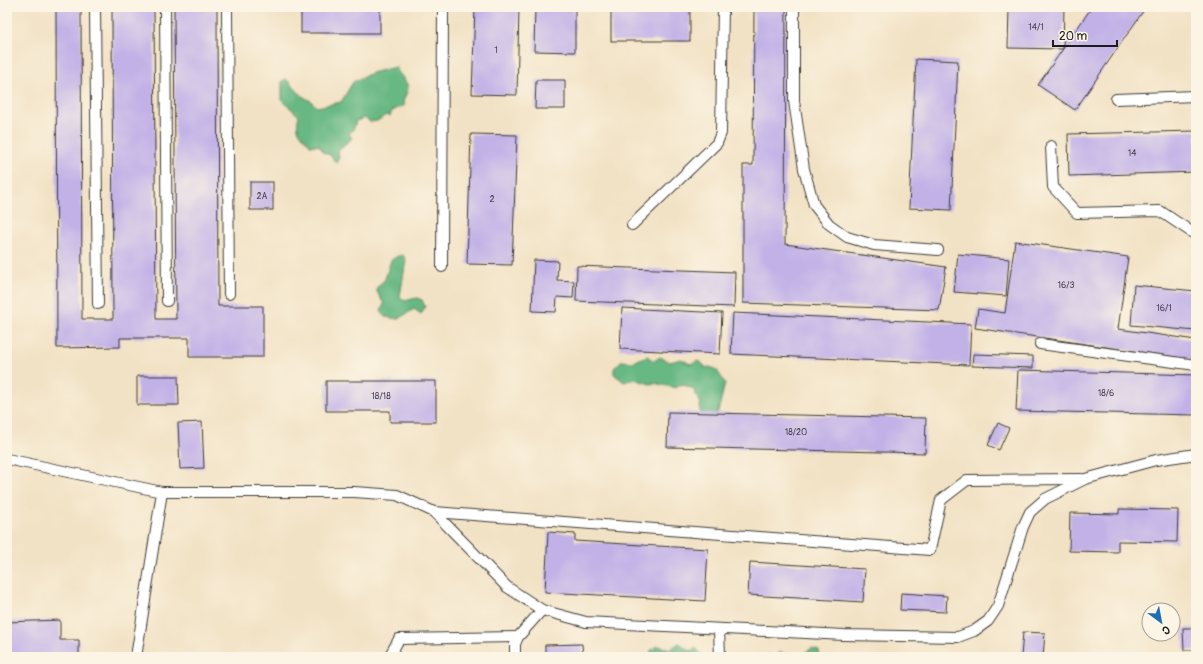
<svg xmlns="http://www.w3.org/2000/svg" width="1203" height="664" font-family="Pangolin,sans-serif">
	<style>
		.forest { fill: #68b883; stroke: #426a50 }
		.building { fill: #c1b1e7 }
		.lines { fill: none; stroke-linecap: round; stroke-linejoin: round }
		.service-casing { stroke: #3c3a35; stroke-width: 12 }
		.service { stroke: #fff; stroke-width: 10 }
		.labels { text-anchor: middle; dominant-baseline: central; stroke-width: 3.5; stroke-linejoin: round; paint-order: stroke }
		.number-label { font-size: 9px; fill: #45414f }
	</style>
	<rect width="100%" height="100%" fill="#fcf5e5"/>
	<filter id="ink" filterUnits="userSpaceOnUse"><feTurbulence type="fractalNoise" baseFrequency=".025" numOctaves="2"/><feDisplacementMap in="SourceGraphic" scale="8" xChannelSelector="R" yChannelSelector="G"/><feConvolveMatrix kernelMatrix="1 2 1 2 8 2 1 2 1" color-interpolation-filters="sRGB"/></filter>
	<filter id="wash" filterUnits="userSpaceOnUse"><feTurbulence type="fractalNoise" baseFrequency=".012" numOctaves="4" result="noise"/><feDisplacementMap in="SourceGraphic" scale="16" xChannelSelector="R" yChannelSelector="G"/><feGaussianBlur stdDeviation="0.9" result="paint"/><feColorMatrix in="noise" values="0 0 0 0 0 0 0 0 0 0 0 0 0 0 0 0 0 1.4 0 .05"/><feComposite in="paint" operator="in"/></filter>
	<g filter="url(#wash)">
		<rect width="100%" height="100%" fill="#f2e2c5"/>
		<g class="forest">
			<path d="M 395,67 L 407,84 L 408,89 L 403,102 L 405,105 L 392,111 L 390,116 L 387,115 L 377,121 L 370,122 L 365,118 L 356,121 L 354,128 L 349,134 L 352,138 L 338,150 L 339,158 L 336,163 L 330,155 L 323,152 L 320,146 L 316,145 L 311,146 C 302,135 294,131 299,116 L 282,100 L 282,81 L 286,79 L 302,96 L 311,101 L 317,107 L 341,102 L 353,82 L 371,73 Z"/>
			<path d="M 403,255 L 406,260 L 400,296 L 404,301 L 417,298 L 422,300 L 425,307 L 421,314 L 414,309 L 398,319 L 385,317 L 381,310 L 384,304 L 377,292 L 377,287 L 385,279 L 391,260 L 398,256 Z"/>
			<path d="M 647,356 L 654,361 L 660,357 L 670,362 L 681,359 L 690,364 L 698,361 L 705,366 L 704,368 L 709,367 L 716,369 L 725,383 L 718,412 L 709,416 L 701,413 L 699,408 L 701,404 L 693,389 L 682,384 L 676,388 L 654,383 L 650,384 L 634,379 L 624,382 L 614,374 L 614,368 L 621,361 L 633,362 Z"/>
			<path d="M 679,643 L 690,651 L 696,648 L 703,657 L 650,657 L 651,650 L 658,646 L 671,649 Z"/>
			<path d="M 812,648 L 819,651 L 820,657 L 799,657 Z"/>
			<path d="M 781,652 L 793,657 L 764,657 L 767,654 L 773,657 Z"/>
		</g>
		<g id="blocks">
			<g class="building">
				<path d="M 56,7 L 81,7 L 82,319 L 113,319 L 112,7 L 154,7 L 156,319 L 176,319 L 174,7 L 217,7 L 218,306 L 263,306 L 263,357 L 189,357 L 189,338 L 120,338 L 120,347 L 57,348 Z"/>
				<rect x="301" y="7" width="79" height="26"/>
				<path d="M 475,7 L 519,7 L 517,95 L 472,94 Z"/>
				<path d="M 535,7 L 575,7 L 575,52 L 534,51 Z"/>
				<rect x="611" y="7" width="79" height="34"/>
				<path d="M 754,7 L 786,7 L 785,244 L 946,267 L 939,310 L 743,303 L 743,165 L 753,165 Z"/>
				<path d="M 1009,7 L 1064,7 L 1063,49 L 1008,48 Z"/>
				<path d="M 1092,7 L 1146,7 L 1075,110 L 1038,85 Z"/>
				<path d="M 916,59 L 958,61 L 951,210 L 909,208 Z"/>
				<path d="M 536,80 L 565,80 L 565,109 L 535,109 Z"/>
				<path d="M 1196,131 L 1196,172 L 1069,176 L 1068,134 Z"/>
				<path d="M 471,134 L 517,135 L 512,265 L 467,264 Z"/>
				<rect x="250" y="182" width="23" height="28"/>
				<path d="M 1015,241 L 1128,257 L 1118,329 L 1196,340 L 1196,360 L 975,328 L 978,309 L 1005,313 Z"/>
				<path d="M 958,254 L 1009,259 L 1006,296 L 954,292 Z"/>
				<path d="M 534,260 L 558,261 L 557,280 L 574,281 L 573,298 L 557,297 L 556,312 L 532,311 Z"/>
				<path d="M 577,266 L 735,272 L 734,307 L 576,301 Z"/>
				<path d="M 1134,285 L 1196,291 L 1196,331 L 1131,325 Z"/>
				<path d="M 622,308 L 722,313 L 720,354 L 620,349 Z"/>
				<path d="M 733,313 L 971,324 L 969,365 L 731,354 Z"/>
				<path d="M 973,354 L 1033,356 L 1033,368 L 972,366 Z"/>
				<path d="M 1018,370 L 1196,375 L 1196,415 L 1016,411 Z"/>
				<path d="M 137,376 L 178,376 L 179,405 L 137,405 Z"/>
				<path d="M 326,381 L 436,381 L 436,422 L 390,422 L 390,411 L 326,411 Z"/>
				<path d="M 668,412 L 926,418 L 925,453 L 667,447 Z"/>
				<path d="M 202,422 L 204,468 L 180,469 L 178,423 Z"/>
				<path d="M 998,423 L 1009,428 L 999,450 L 988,445 Z"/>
				<path d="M 1119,509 L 1178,510 L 1177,542 L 1118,541 L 1118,552 L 1069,551 L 1070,513 L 1119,514 Z"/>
				<path d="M 548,532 L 575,534 L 575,541 L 708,549 L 705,601 L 545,592 Z"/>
				<path d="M 750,562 L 865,569 L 863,602 L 748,595 Z"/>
				<path d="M 901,593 L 947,596 L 946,612 L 900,610 Z"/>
				<path d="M 60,620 L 60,640 L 79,640 L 79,657 L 7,657 L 7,622 Z"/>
				<path d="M 1183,628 L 1196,628 L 1196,650 L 1184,650 Z"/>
				<path d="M 1023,632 L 1045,633 L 1043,657 L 1021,657 Z"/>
				<path d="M 582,644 L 583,657 L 545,657 L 545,645 Z"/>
			</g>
		</g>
	</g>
	<g filter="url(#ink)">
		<use href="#blocks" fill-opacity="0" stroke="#3c3a35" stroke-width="1"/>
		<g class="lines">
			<g class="service-casing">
				<g id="service">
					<path d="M 95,7 L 98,304"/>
					<path d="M 165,7 L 167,301"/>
					<path d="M 227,7 L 229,294"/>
					<path d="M 794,7 L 794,101 L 804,169 L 814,205 L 829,224 L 847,237 L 874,245 L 938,250"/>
					<path d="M 1116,99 L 1196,96"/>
					<path d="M 1051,146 L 1053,187 L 1077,213 L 1160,211 L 1196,235"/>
					<path d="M 632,225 L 717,143 L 721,133 L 723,7"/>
					<path d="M 442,267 L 443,7"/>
					<path d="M 1040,344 L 1196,365"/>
					<path d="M 7,459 L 162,492 L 354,492 L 397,495 L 434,512 L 507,587 L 542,610 L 586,622 L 844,635 L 958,637 L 974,631 L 988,621 L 998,606 L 1023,527 L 1030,512 L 1045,499 L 1085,479 L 1156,460 L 1196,454"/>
					<path d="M 434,512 L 930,550 L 941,500 L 967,480 L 1081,479"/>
					<path d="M 719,629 L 720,657"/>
					<path d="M 136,657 L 162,492"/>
					<path d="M 389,657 L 399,639 L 518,637"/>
					<path d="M 515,657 L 515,644 L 518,637 L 542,610"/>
				</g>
			</g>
			<use href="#service" class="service"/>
		</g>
	</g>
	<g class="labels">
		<g class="number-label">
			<text x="1036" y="27">14/1</text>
			<text x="496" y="50">1</text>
			<text x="1132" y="153">14</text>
			<text x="262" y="196">2А</text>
			<text x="492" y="199">2</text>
			<text x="1066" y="285">16/3</text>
			<text x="1164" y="308">16/1</text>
			<text x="1106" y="393">18/6</text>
			<text x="381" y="396">18/18</text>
			<text x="796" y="432">18/20</text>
		</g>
	</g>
	<rect width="1203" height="664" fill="none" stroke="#fcf5e5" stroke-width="24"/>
	<g transform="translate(1161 622) rotate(148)"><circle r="19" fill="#fcf5e5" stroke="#a29e95"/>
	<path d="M0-3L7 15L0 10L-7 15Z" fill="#1f6fb2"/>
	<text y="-6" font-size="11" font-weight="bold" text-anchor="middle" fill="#1c1c1c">С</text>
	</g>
	<path d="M1053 40v6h64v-6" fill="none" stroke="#1c1c1c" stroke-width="2"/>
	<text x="1059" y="40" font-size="12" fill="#1c1c1c" stroke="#fcf5e5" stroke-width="3" paint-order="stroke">20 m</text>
</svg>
